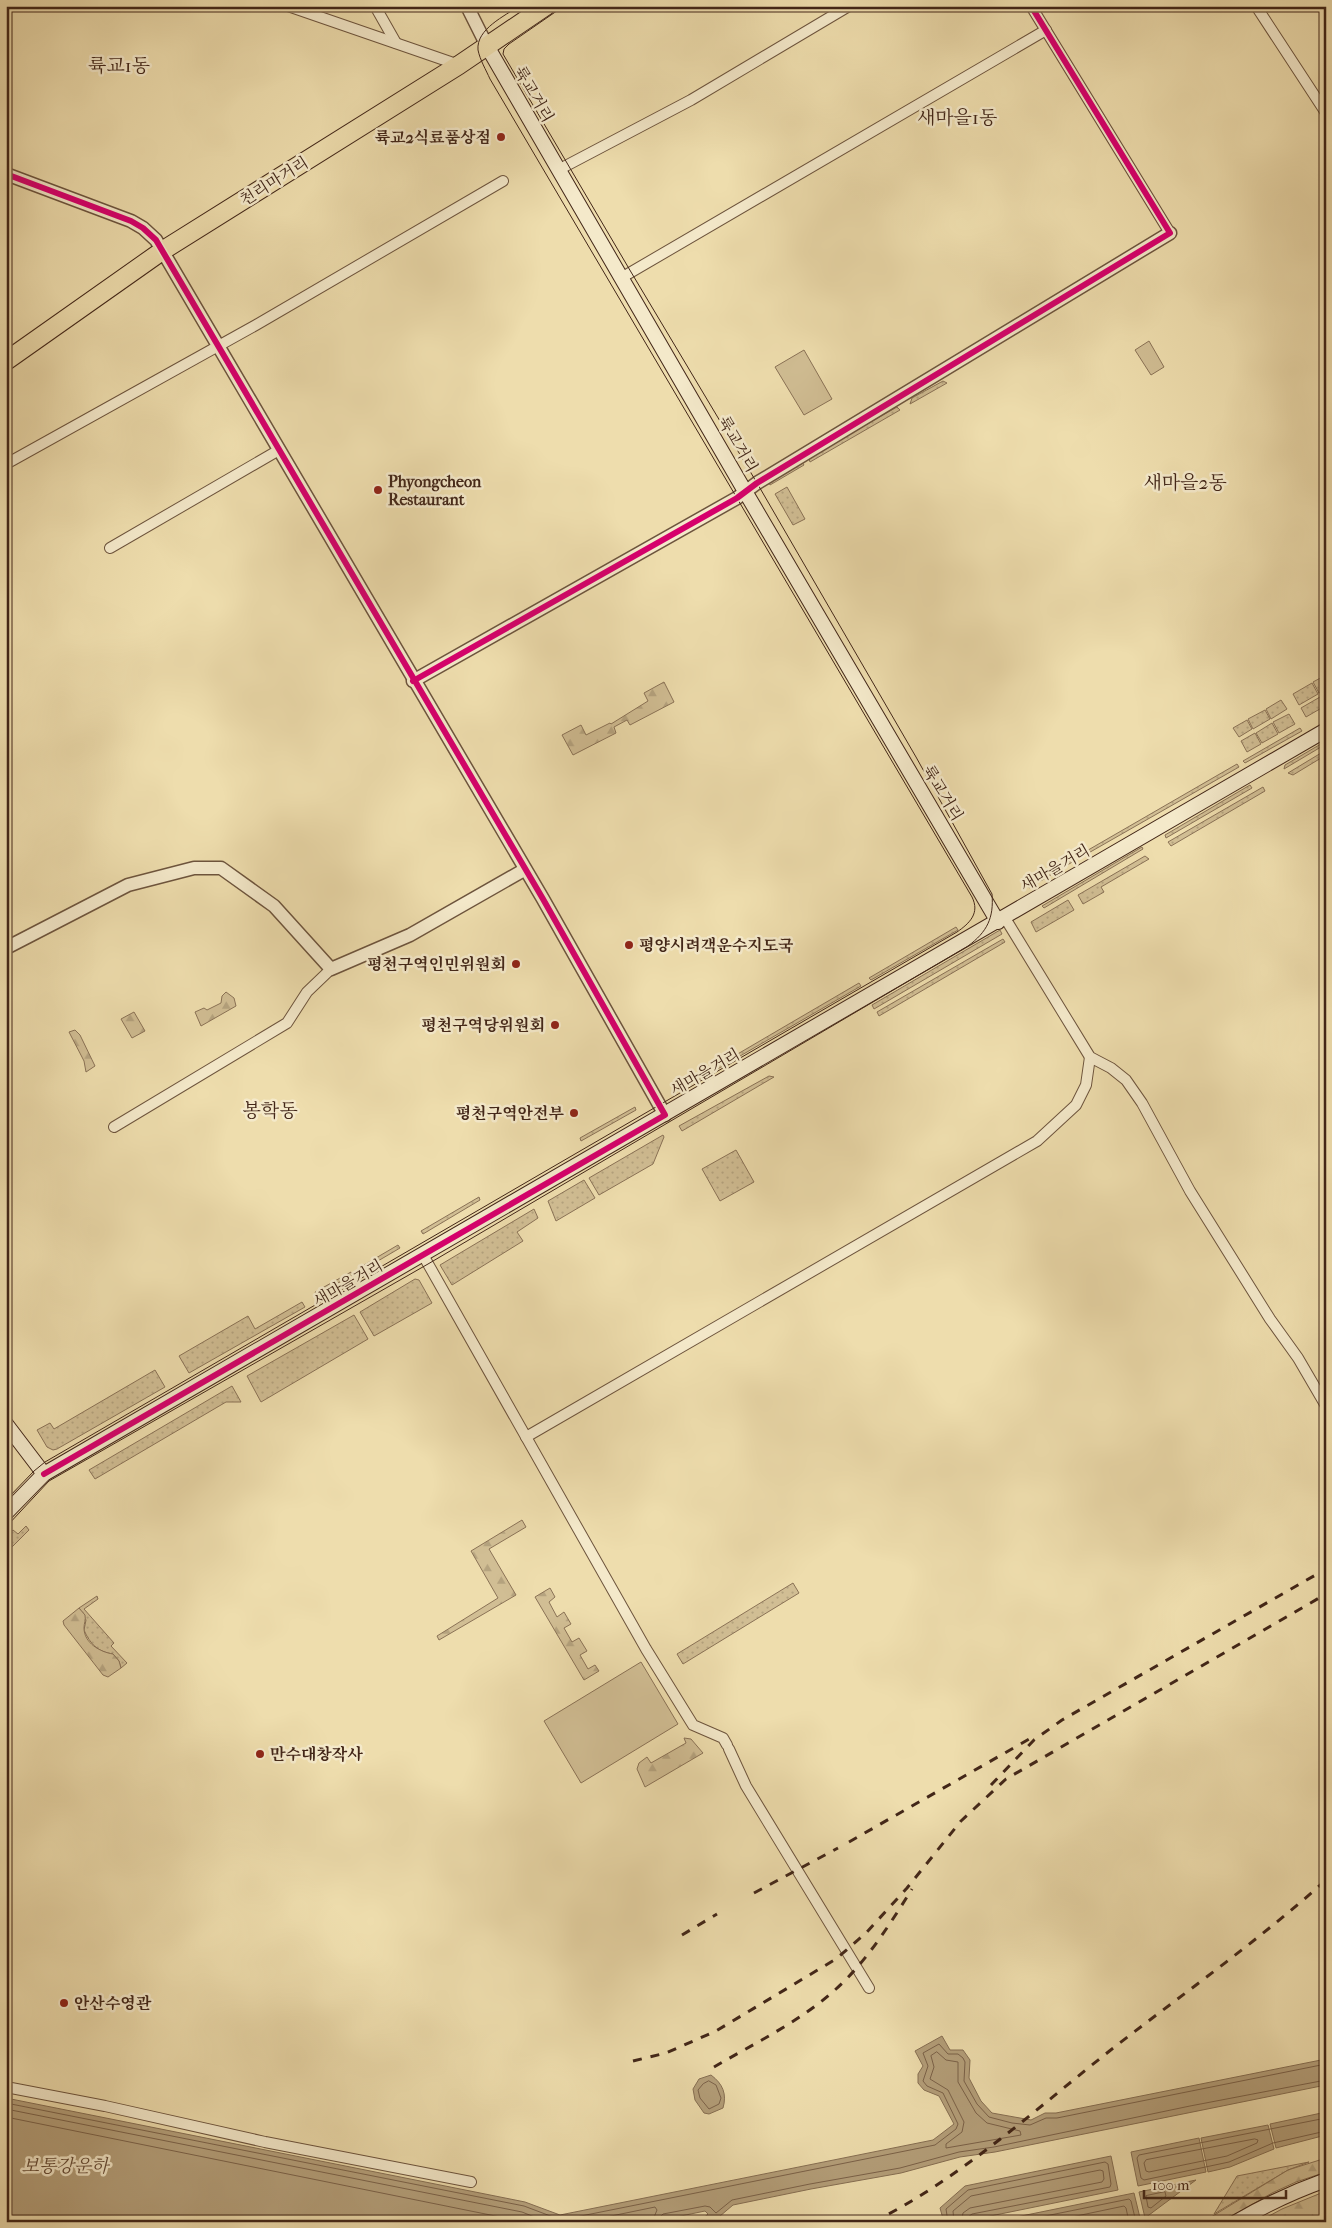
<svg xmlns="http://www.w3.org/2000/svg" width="1332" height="2228" font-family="'IM FELL French Canon','Noto Serif KR',serif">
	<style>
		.grass { fill: url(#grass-dots); stroke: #8a7256 }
		.forest { fill: url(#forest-firs); stroke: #8a7256 }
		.park { fill: #d1be94; stroke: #8a7256 }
		.water { fill: #b49f7a; stroke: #866f53 }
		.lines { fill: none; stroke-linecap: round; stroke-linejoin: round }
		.shore { stroke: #7b6249; stroke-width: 1 }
		.minor-casing { stroke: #6d543d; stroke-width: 12 }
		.tertiary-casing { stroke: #6d543d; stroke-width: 15 }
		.secondary-casing { stroke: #422618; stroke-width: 16 }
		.trunk-casing { stroke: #422618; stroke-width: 20 }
		.minor { stroke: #f4e9ca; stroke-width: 10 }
		.tertiary { stroke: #f4e9ca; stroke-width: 12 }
		.secondary { stroke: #f4e9ca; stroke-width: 14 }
		.trunk { stroke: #eeddad; stroke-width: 18 }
		.tram { stroke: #422618; stroke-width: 1 }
		.rail { stroke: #422618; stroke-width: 3; stroke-dasharray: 9 9; stroke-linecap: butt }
		.cycleway-casing { stroke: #f4e9ca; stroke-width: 9 }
		.cycleway { stroke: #d6006c; stroke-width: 6 }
		.poi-dot { fill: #8f2418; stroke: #f4e9ca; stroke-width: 2 }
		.labels { text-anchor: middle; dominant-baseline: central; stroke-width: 5; stroke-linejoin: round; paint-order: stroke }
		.street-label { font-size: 16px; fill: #422618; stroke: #f4e9ca }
		.poi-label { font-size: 16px; font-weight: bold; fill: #422618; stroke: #f4e9ca; text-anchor: end }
		.water-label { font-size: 18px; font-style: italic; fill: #644a35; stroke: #f4e9ca }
		.quarter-label { font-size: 19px; fill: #422618; stroke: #f4e9ca }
	</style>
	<defs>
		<pattern id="grass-dots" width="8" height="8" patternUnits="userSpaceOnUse" patternTransform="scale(1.25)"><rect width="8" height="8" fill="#d1be94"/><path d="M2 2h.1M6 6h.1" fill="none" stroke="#b5a37f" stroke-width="1.8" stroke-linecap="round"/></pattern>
		<pattern id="forest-firs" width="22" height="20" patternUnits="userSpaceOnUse" patternTransform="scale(1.25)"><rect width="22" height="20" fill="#d1be94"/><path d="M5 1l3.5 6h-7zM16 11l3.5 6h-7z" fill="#b5a37f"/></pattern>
	</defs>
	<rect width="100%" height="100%" fill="#eeddad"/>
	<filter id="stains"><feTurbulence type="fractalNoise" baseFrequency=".004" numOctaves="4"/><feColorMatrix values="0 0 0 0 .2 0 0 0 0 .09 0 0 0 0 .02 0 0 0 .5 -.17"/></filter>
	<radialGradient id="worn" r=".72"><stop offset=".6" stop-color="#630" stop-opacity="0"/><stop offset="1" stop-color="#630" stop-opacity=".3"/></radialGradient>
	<g class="grass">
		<path d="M 943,381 L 947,383 L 910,404 L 912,398 Z"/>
		<path d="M 897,407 L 900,410 L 810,462 L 809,459 L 811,456 Z"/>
		<path d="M 802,462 L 804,465 L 770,485 L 768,481 Z"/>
		<path d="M 787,487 L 805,519 L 793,525 L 775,494 Z"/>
		<path d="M 1326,675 L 1326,689 L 1319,693 L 1313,682 Z"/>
		<path d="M 1312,683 L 1318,694 L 1299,705 L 1293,694 Z"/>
		<path d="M 1320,697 L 1325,706 L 1306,717 L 1301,708 Z"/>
		<path d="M 1281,700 L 1287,709 L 1271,719 L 1266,709 Z"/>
		<path d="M 1265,710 L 1270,719 L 1253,729 L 1248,719 Z"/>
		<path d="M 1289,714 L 1295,724 L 1279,733 L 1273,722 Z"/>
		<path d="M 1247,720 L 1252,729 L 1239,737 L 1233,728 Z"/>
		<path d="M 1272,723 L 1278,734 L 1262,743 L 1256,733 Z"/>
		<path d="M 1300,728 L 1302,731 L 1245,763 L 1243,761 Z"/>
		<path d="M 1255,733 L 1261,744 L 1247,752 L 1241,741 Z"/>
		<path d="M 1326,741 L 1326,744 L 1284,769 L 1285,765 Z"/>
		<path d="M 1326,750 L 1326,755 L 1293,775 L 1288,773 Z"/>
		<path d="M 1237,764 L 1239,767 L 1085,855 L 1083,853 Z"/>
		<path d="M 1250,785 L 1252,788 L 1166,838 L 1165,835 Z"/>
		<path d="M 1263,787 L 1265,791 L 1171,846 L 1168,842 Z"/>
		<path d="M 1142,847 L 1143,849 L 1044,908 L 1042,906 Z"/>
		<path d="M 1145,856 L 1149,859 L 1101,887 L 1104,892 L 1083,904 L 1078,895 Z"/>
		<path d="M 1073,859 L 1074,861 L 1029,888 L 1028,885 Z"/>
		<path d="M 1068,900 L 1074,910 L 1036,932 L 1031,922 Z"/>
		<path d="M 956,927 L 958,930 L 871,980 L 869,978 Z"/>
		<path d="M 1000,930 L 1002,934 L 874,1009 L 872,1005 Z"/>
		<path d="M 1003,939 L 1005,942 L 879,1016 L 877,1012 Z"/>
		<path d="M 859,983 L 861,986 L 690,1085 L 688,1083 Z"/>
		<path d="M 769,1076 L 774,1077 L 682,1131 L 679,1126 Z"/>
		<path d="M 635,1107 L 636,1110 L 581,1141 L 580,1138 Z"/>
		<path d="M 663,1135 L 664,1137 L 653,1164 L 599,1195 L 589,1178 Z"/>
		<path d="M 736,1150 L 754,1182 L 720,1201 L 702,1169 Z"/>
		<path d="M 584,1180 L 595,1198 L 556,1221 L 548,1201 Z"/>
		<path d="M 479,1197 L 480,1200 L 423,1234 L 421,1231 Z"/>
		<path d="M 534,1209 L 538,1218 L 517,1232 L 523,1241 L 452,1285 L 440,1265 Z"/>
		<path d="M 398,1245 L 400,1248 L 366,1268 L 364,1265 Z"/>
		<path d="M 351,1272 L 352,1275 L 317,1295 L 315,1292 Z"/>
		<path d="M 415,1279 L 419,1280 L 432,1303 L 374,1336 L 360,1312 Z"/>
		<path d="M 302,1302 L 305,1307 L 189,1373 L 179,1356 L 248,1316 L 255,1329 Z"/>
		<path d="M 354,1315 L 368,1339 L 261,1402 L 247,1376 Z"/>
		<path d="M 155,1370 L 165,1387 L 57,1449 L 53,1450 L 47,1447 L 37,1430 L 50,1423 L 54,1429 Z"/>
		<path d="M 232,1386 L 241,1402 L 226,1402 L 95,1479 L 89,1470 Z"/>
		<path d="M 26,1526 L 29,1530 L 6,1553 L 6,1537 L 13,1530 L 18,1534 Z"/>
		<path d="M 793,1583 L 799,1593 L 683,1664 L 677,1654 Z"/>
		<path d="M 97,1596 L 98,1599 L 84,1609 L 114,1643 L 111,1646 L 127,1663 L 121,1668 L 119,1661 L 113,1654 C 98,1652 90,1644 84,1630 L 86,1620 L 79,1608 Z"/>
		<path d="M 1309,2162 L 1288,2170 L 1214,2214 L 1237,2176 Z"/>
	</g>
	<g class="forest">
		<path d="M 664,682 L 674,702 L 630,725 L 627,720 L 614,727 L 616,733 L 573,755 L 562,735 L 581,725 L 586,735 L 610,723 L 611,724 L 648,701 L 644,693 Z"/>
		<path d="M 226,992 L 234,998 L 236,1006 L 201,1026 L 195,1012 L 204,1008 L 207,1010 L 221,1003 L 222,996 Z"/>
		<path d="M 134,1012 L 145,1031 L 132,1038 L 121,1019 Z"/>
		<path d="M 75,1030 L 80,1035 L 95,1066 L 86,1072 L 84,1061 L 69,1032 Z"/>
		<path d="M 522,1520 L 526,1527 L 489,1549 L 516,1595 L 439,1640 L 437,1636 L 498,1598 L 471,1551 Z"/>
		<path d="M 550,1588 L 555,1597 L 549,1602 L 557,1617 L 564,1612 L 571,1624 L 564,1628 L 572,1642 L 579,1638 L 587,1651 L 580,1655 L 588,1669 L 595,1665 L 599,1671 L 584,1680 L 535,1597 Z"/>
		<path d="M 79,1608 L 85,1615 C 86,1620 84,1623 84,1628 C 84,1643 100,1652 113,1654 L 119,1661 L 121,1668 L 108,1677 L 103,1675 L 64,1625 L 63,1621 Z"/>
		<path d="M 684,1738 L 691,1739 L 703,1753 L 645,1787 L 637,1769 L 639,1763 L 647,1757 L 651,1763 L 686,1743 Z"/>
		<path d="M 1326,2158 L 1326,2172 L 1296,2182 L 1272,2193 L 1222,2222 L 1203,2222 L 1288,2170 Z"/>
		<path d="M 1326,2191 L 1326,2214 L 1319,2221 L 1258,2222 L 1282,2209 Z"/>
	</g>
	<g class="park">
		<path d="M 1149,341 L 1164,367 L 1151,375 L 1135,350 Z"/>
		<path d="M 804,350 L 832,399 L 804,415 L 775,367 Z"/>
		<path d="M 641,1662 L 678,1724 L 581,1783 L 544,1721 Z"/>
	</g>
	<g class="water">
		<path d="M 942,2036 L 950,2050 L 963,2050 L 970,2060 L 969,2078 L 981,2101 L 992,2113 L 1031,2120 L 1045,2113 L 1056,2113 L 1326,2059 L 1326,2085 L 995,2152 L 960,2157 L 901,2173 L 811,2189 L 733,2205 L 713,2222 L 699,2222 L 708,2214 L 705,2211 L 652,2222 L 22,2222 L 6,2213 L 6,2098 L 525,2202 L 560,2215 L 933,2140 L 954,2124 L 939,2096 L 924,2090 L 918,2083 L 918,2074 L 923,2066 L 915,2051 Z"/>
		<path d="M 711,2075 C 723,2084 727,2094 723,2108 L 709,2114 L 704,2113 L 695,2100 L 693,2089 L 699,2079 Z"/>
		<path d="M 1326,2112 L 1326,2135 L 1276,2148 L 1270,2124 Z"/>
		<path d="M 1268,2125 L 1274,2149 L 1230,2167 L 1208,2172 L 1201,2138 Z"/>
		<path d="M 1199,2138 L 1206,2172 L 1138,2186 L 1131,2152 Z"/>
		<path d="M 1111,2156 L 1118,2190 L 961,2222 L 944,2222 L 940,2208 L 965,2186 Z"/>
		<path d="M 1196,2180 L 1145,2218 L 1139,2192 Z"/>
		<path d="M 1134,2193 L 1141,2222 L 992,2222 Z"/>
	</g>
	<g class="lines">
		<g class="shore">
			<path d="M 937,2052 L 946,2060 L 958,2062 L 958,2082 L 976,2113 L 987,2123 L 1020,2131 L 1021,2135 L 946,2148 L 946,2144 L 962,2132 L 964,2122 L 948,2090 L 930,2079 L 934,2067 L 931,2056 Z"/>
			<path d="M 709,2081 L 716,2085 L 721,2098 L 719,2104 L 709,2109 L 700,2098 L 698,2090 L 703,2084 Z"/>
			<path d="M 6,2103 L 524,2206 L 561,2220 L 935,2145 L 956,2129 L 958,2124 L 943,2093 L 927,2086 L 923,2081 L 928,2066 L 923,2053 L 939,2044 L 948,2054 L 958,2054 L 963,2058 L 965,2062 L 964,2081 L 977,2104 L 989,2117 L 1012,2123 L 1030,2125 L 1046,2118 L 1057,2118 L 1326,2064"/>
			<path d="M 6,2109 L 522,2212 L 547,2222"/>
			<path d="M 6,2117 L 525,2222"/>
			<path d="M 1326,2118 L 1139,2155 L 1137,2158 L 1141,2178 L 1144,2180 L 1229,2162 L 1273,2143 L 1326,2131"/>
			<path d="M 1255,2139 L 1258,2140 L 1257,2143 L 1227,2156 L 1149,2172 L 1146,2171 L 1144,2163 L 1146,2160 Z"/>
			<path d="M 1165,2192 L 1166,2196 L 1151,2208 L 1148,2207 L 1146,2196 Z"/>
			<path d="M 582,2222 L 655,2207 L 657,2210 L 652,2222"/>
			<path d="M 658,2222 L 660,2217 L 663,2214 L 705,2206 L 710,2207 L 716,2213 L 732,2200 L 810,2184 L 900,2168 L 959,2152 L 994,2147 L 1190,2106 L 1326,2080"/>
			<path d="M 948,2222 L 946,2209 L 968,2190 L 1105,2162 L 1108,2164 L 1111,2184 L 1110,2187 L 972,2214 L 968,2217 L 967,2222"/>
			<path d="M 954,2222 L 953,2211 L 971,2196 L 1100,2170 L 1103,2171 L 1104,2179 L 1102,2182 L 970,2208 L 963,2213 L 961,2222"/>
			<path d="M 1016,2222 L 1129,2199 L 1131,2201 L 1136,2222"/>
			<path d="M 1048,2222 L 1124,2206 L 1126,2208 L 1129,2222"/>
		</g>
		<g class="minor-casing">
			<g id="minor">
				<path d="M 288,6 L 459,65"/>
				<path d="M 375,6 L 396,43"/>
				<path d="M 1031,6 L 1170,233"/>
				<path d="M 1256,6 L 1326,113"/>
				<path d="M 558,170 L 691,100 L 849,6"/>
				<path d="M 621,278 L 1046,30"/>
				<path d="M 6,464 L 256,325 L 503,181"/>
				<path d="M 110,548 L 279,450"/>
				<path d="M 1005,918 L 1090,1057 L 1111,1068 L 1126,1080 L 1142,1103 L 1190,1191 L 1270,1319 L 1298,1358 L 1326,1406"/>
				<path d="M 114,1127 L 287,1023 L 307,992 L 331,969"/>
				<path d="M 423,1255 L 646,1649 L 693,1725 L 723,1738 L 727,1745"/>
				<path d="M 526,1437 L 1037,1141 L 1076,1105 L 1086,1085 L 1090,1057"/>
				<path d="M 729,1749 L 746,1786 L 869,1988"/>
				<path d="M 6,2087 L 105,2106 L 265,2142 L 471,2182"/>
			</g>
		</g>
		<g class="tertiary-casing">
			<g id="tertiary">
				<path d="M 467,6 L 487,46"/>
				<path d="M 6,174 L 131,221 L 143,228 L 156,240 L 543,899 L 665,1115"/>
				<path d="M 413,681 L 737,498 L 757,483 L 1170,233"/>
				<path d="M 6,948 L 128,885 L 194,868 L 221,868 L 274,906 L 331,969 L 410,935 L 524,870"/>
			</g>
		</g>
		<g class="secondary-casing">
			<g id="secondary">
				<path d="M 487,46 L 746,493 L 998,922"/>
				<path d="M 6,1424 L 44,1474"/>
				<path d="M 6,1513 L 44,1474 L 1326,730"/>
				<path d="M 1236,2222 C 1265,2205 1295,2191 1326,2180"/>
			</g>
		</g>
		<g class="trunk-casing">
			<path id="trunk" d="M 6,361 L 162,251 L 459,65 L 546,6"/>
		</g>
		<use href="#minor" class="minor"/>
		<use href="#tertiary" class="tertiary"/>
		<use href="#secondary" class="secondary"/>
		<use href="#trunk" class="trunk"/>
		<g class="tram">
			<path d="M 6,1500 L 34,1471 L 45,1462 L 957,932 C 970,923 980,913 972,897 L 490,79 C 486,70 480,60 478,50 C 476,29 505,16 519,6"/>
			<path d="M 6,1527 L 49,1481 L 428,1264 L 968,946 C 987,932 994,918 992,894 L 916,757 L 757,483 L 631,272 L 503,54 L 504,49 L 509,44 L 564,6"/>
		</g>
		<g class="rail">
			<path d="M 991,1785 L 1034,1740 L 1062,1720 L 1326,1569"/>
			<path d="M 849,1842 L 1031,1738"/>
			<path d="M 754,1893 L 838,1848"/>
			<path d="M 682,1935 L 717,1914"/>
			<path d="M 633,2061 L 666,2053 L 716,2031 L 836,1959 L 866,1933 L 907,1888 L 961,1821 L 1006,1779 L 1326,1594"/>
			<path d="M 714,2067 C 755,2043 801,2021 836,1989 C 867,1961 890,1924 912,1889"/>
			<path d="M 873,2222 C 959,2180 1037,2108 1112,2049 C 1184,1993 1258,1941 1326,1880"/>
		</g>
		<g class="cycleway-casing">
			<g id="cycleway">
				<path d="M 6,174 L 131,221 L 143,228 L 156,240 L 543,899 L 665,1115 L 44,1474"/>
				<path d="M 413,681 L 737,498 L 757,483 L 1170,233 L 1031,6"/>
			</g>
		</g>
		<use href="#cycleway" class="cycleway"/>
	</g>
	<g class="poi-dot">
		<circle cx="501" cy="137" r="5"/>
		<circle cx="378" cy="490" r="5"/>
		<circle cx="629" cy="945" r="5"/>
		<circle cx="516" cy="964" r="5"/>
		<circle cx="555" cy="1025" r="5"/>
		<circle cx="574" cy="1113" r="5"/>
		<circle cx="260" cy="1754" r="5"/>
		<circle cx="64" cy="2003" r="5"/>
	</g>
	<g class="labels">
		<g class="street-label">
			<text transform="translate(534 94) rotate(60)">륙교거리</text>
			<text transform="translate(274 181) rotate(-32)">천리마거리</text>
			<text transform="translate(738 444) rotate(60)">륙교거리</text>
			<text transform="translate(943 793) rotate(59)">륙교거리</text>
			<text transform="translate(1055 868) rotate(-30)">새마을거리</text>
			<text transform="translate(705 1072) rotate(-30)">새마을거리</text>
			<text transform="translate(348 1283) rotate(-30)">새마을거리</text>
		</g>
		<g class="poi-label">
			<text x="491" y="137">륙교2식료품상점</text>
			<text x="388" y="481" text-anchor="start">Phyongcheon<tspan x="388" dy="18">Restaurant</tspan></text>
			<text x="639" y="945" text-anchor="start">평양시려객운수지도국</text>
			<text x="506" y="964">평천구역인민위원회</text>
			<text x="545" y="1025">평천구역당위원회</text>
			<text x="564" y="1113">평천구역안전부</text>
			<text x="270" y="1754" text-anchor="start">만수대창작사</text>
			<text x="74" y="2003" text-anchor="start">안산수영관</text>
		</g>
		<g class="water-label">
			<text x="65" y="2166">보통강운하</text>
		</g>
		<g class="quarter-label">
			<text x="119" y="66">륙교1동</text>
			<text x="957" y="118">새마을1동</text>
			<text x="1185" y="483">새마을2동</text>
			<text x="270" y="1111">봉학동</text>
		</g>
	</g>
	<rect width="1332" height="2228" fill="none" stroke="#eeddad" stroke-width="25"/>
	<rect x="8" y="8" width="1317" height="2213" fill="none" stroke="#422618" stroke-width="2.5"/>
	<rect x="12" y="12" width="1307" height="2203" fill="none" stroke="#422618"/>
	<path d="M1144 2190v8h142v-8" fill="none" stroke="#422618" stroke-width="2.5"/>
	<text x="1152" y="2190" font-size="15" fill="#422618" stroke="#f4e9ca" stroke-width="4" paint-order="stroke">100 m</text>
	<rect width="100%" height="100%" filter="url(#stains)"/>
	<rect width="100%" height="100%" fill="url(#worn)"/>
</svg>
